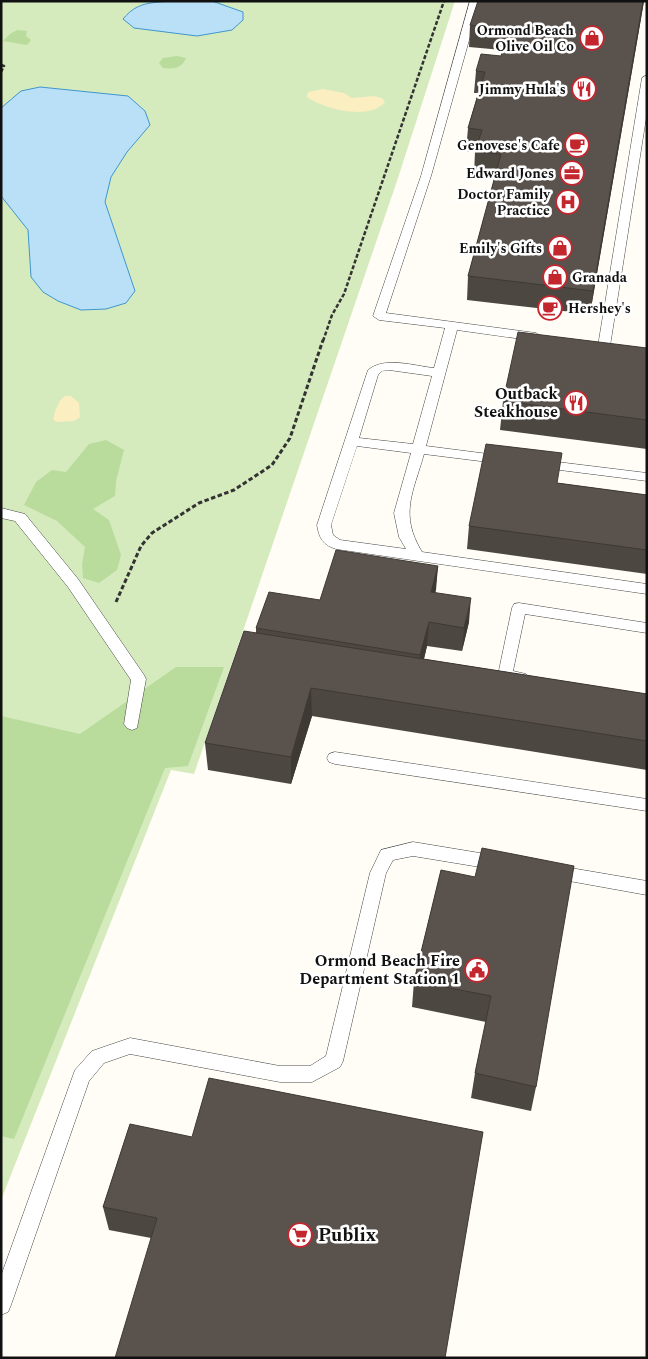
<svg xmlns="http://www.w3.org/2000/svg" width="648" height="1359" font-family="Spectral,serif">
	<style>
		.green { fill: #d5ebbd }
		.forest { fill: #b9dc9c }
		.sand { fill: #fbeec1 }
		.water { fill: #b9e0f7; stroke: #3f96cf }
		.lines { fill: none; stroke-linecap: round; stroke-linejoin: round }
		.lane-casing { stroke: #444; stroke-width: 1 }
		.path-far1 { stroke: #333; stroke-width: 2.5; stroke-dasharray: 4 2; stroke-linecap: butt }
		.path { stroke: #333; stroke-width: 3; stroke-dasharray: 4.5 2.5; stroke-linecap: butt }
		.lane { fill: #fff; fill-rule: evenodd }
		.wall { fill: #4d4742 }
		.shaded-wall { fill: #3f3936 }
		.building { fill: #5a524d; stroke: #3f3936 }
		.labels { text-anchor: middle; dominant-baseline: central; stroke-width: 5; stroke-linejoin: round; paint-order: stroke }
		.far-poi-label { font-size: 14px; font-weight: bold; fill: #111; stroke: #fff; text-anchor: end }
		.poi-label { font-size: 16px; font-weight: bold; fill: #111; stroke: #fff; text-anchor: end }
		.near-poi-label { font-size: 19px; font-weight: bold; fill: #111; stroke: #fff; text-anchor: start }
	</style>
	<rect width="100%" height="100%" fill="#fffdf5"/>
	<path class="green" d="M 1,1 L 455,1 L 397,181 L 194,774 L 171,770 L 1,1200 Z"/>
	<g class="forest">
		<path d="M 17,30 L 27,31 L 26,36 L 31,40 L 27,45 L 3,41 L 10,34 Z"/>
		<path d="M 177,56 L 186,58 C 181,69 174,69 163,68 L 159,63 L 163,58 Z"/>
		<path d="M 106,440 L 124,450 L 116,481 L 115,496 L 93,509 L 109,520 L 121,555 L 117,570 L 99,583 L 83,578 L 82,564 L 85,547 L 57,521 L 24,505 L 36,482 L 52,470 L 66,472 L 89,444 Z"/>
		<path d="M 176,667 L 224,667 L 188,766 L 165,768 L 14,1139 L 1,1136 L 1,716 L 80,734 Z"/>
	</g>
	<g class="sand">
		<path d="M 323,89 L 344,93 L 352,98 L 374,96 L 382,98 L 385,102 C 370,121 324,109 307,97 L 308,92 Z"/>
		<path d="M 65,396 L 71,396 L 79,403 L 80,417 L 74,421 L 56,422 L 53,419 C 55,411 58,401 65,396 Z"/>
	</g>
	<g class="water">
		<path d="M 171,1 L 212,1 L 243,12 L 243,20 L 232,30 L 197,36 L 134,28 L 123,19 C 137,2 150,3 171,1 Z"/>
		<path d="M 40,87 L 128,96 L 145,111 L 150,125 L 127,152 L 111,177 L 105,202 L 135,291 L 126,303 L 106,309 L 81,310 L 58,301 L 43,292 L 31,277 L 28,230 L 1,196 L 1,108 L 21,91 Z"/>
	</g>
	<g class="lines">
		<g class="lane-casing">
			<g id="lane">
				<path d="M 470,1 L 480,1 L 431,176 L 386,313 L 536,333 L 542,337 L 536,341 L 457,330 L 426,446 L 504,456 L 511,460 L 504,464 L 424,454 C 413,493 399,514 422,552 L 647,584 L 647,594 L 336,549 C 323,545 319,538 317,525 L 368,370 C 385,356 414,366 434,368 L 445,328 L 379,320 L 373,316 L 421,176 ZM 389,370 L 432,376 L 413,444 L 359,438 L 378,375 L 382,371 ZM 357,446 L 411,453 L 394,513 L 399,537 L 406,549 L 340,540 L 333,535 L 331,525 Z"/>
				<path d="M 647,75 L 647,112 L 610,346 L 604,350 L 598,346 L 642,78 Z"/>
				<path d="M 541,460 L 647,473 L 647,481 L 536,467 L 534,464 Z"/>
				<path d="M 1,508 L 25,514 L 78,579 L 144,675 L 146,679 L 137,728 L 132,730 L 127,728 L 124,724 L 131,680 L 68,587 L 15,521 L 1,518 Z"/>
				<path d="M 519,603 L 647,623 L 647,633 L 525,614 L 513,671 L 526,674 L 528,678 L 526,682 C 518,685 508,681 500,679 L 498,675 L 512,608 L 514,604 Z"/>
				<path d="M 335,752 L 647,799 L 647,811 L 335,764 L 329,762 L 327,758 L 329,754 Z"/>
				<path d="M 413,842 L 498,856 L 504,858 L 506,863 L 504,868 L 498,870 L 413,856 L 393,860 L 386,873 L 343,1061 L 340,1067 L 312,1082 L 280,1082 L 130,1054 L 104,1063 L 89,1081 L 11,1305 L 8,1312 L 1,1315 L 1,1276 L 75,1070 L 92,1051 L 130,1038 L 280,1066 L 310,1066 L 326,1056 L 370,873 L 381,850 Z"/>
				<path d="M 553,865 L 647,881 L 647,895 L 547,877 L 545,872 L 547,867 Z"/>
			</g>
		</g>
		<g class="path-far1">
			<path d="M 1,65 L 4,66 L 1,72"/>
			<path d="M 323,341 L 332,315 L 344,294 L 444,1"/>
		</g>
		<path class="path" d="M 116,602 L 141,546 L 152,533 L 199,503 L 234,490 L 272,465 L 290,438 L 323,340"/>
		<use href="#lane" class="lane"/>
	</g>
	<g class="wall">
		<path d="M 644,1 L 590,314 L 467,300 L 468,276 L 495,177 L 474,174 L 475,152 L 466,151 L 468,128 L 478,93 L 474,93 L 476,71 L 501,56 L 502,50 L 469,47 L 470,25 Z"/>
		<path d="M 647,348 L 647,449 L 500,430 L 503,401 Z"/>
		<path d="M 558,483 L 647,495 L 647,574 L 467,549 L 469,526 Z"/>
		<path d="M 438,566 L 435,593 L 469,622 L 462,651 L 427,646 L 424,659 L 647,694 L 647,770 L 312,716 L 291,784 L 208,770 L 205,743 L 256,633 L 256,628 L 320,600 Z"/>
		<path d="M 441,870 L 536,1087 L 531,1111 L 471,1098 L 475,1073 L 486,1022 L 412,1007 L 414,981 Z"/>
		<path d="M 130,1124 L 445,1358 L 151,1238 L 109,1230 L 103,1207 Z"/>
	</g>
	<g class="shaded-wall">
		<path d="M 643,1 L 644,1 L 590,314 L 593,291 Z"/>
		<path d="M 438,566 L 436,590 L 430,616 L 431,592 Z"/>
		<path d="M 471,598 L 469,622 L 462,651 L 464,628 Z"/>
		<path d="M 429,622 L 427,646 L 419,679 L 420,655 Z"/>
		<path d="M 311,688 L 312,716 L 291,784 L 291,757 Z"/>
	</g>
	<g class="building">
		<path d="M 478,1 L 643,1 L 593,291 L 468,276 L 501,154 L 475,152 L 482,130 L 468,128 L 485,72 L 476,71 L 481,54 L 501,56 L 508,29 L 470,25 Z"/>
		<path d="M 518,332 L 647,348 L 647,420 L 503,401 Z"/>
		<path d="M 486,444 L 562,453 L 557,483 L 647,495 L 647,550 L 469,526 Z"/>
		<path d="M 336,550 L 438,566 L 431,592 L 471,598 L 464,628 L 429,622 L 420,655 L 256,628 L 269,592 L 320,600 Z"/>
		<path d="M 244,631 L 647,694 L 647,741 L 311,688 L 291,757 L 205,743 Z"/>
		<path d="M 482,848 L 574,866 L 536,1087 L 475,1073 L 491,996 L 414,981 L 441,870 L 475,877 Z"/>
		<path d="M 209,1078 L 483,1132 L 445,1358 L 115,1358 L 157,1218 L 103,1207 L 130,1124 L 192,1137 Z"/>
	</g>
	<defs>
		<g id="shop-ring" transform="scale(1.25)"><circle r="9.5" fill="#fff" stroke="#c4262e" stroke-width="1.5"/><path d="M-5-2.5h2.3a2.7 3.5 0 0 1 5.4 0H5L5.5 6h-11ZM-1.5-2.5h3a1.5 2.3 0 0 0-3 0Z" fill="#c4262e"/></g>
		<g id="restaurant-ring" transform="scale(1.25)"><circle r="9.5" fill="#fff" stroke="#c4262e" stroke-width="1.5"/><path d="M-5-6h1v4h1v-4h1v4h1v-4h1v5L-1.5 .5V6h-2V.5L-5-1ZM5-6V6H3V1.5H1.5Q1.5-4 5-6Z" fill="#c4262e"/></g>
		<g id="cafe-ring" transform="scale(1.25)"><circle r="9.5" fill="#fff" stroke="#c4262e" stroke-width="1.5"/><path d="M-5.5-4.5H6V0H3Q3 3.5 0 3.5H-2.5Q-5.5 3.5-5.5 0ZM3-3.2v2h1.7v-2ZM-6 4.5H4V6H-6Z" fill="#c4262e"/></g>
		<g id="office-ring" transform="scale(1.25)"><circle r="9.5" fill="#fff" stroke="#c4262e" stroke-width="1.5"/><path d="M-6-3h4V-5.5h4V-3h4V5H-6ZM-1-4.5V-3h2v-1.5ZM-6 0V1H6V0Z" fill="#c4262e"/></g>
		<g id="hospital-ring" transform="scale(1.25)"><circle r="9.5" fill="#fff" stroke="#c4262e" stroke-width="1.5"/><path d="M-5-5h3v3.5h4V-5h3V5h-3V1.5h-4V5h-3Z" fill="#c4262e"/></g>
		<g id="civic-ring" transform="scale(1.25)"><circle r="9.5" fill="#fff" stroke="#c4262e" stroke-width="1.5"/><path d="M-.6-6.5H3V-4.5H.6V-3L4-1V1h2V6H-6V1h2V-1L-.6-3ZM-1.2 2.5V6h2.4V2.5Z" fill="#c4262e"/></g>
		<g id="supermarket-ring" transform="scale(1.25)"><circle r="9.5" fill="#fff" stroke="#c4262e" stroke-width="1.5"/><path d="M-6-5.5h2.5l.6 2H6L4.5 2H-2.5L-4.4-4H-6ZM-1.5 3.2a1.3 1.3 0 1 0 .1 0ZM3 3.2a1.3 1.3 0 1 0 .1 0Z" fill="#c4262e"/></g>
	</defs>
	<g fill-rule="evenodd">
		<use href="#shop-ring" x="592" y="38"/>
		<use href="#restaurant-ring" x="584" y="89"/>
		<use href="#cafe-ring" x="577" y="145"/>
		<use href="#office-ring" x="572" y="173"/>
		<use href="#hospital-ring" x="568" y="202"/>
		<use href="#shop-ring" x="560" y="248"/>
		<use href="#shop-ring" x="555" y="277"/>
		<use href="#cafe-ring" x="550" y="308"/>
		<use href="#restaurant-ring" x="576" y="403"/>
		<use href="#civic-ring" x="477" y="970"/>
		<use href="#supermarket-ring" x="300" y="1235"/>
	</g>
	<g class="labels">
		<g class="far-poi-label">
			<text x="574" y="30">Ormond Beach<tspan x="574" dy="16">Olive Oil Co</tspan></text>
			<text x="566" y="89">Jimmy Hula's</text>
			<text x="560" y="145">Genovese's Cafe</text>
			<text x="554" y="173">Edward Jones</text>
			<text x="550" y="194">Doctor Family<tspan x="550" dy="16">Practice</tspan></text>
			<text x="542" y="248">Emily's Gifts</text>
			<text x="572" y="277" text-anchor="start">Granada</text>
			<text x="568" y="308" text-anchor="start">Hershey's</text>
		</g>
		<g class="poi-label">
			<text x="558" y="394">Outback<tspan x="558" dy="18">Steakhouse</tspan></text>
			<text x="460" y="961">Ormond Beach Fire<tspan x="460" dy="18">Department Station 1</tspan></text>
		</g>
		<g class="near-poi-label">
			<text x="318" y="1235">Publix</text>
		</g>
	</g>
	<rect width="648" height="1359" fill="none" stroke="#111111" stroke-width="5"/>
</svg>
